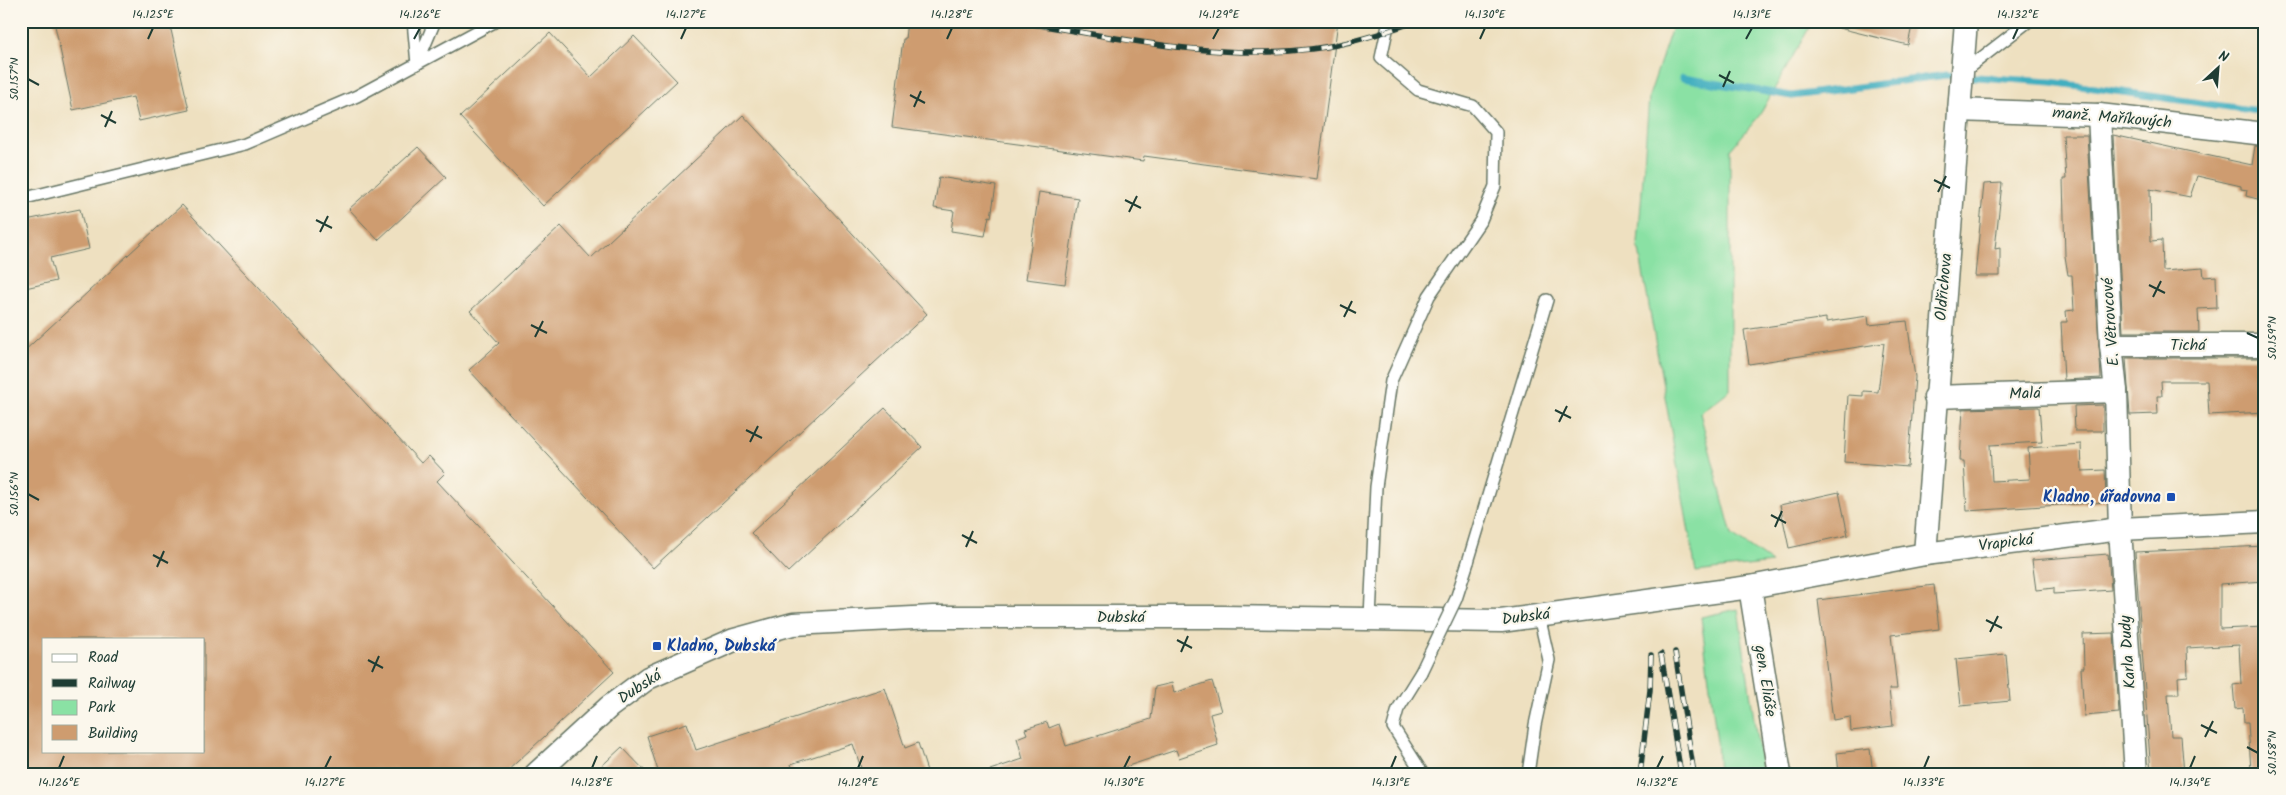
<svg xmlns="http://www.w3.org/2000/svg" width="2286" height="795" font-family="Kalam,sans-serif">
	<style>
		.green { fill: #8ae1a4; stroke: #548f6c }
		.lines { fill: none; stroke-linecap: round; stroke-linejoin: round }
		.stream { stroke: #42afc0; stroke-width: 7 }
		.building { fill: #ce9c6f; fill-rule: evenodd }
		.service-casing { stroke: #677665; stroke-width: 14 }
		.minor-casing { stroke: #677665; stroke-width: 25 }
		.service { stroke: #fff; stroke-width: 11 }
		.minor { stroke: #fff; stroke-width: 22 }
		.rail-casing { stroke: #1f3d34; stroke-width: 5.5 }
		.rail { stroke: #fbf7ec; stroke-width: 4; stroke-dasharray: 11; stroke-linecap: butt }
		.service-bridge-casing { stroke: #677665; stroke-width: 14; stroke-linecap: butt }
		.service-bridge { stroke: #fff; stroke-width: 11 }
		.ticks { fill: none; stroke: #1f3d34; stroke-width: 2 }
		.transit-dot { fill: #1a4fb4; stroke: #fbf7ec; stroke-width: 2 }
		.labels { text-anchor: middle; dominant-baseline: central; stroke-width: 4.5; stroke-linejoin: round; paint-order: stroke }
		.street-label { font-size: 16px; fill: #1f3d34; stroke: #fbf7ec }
		.transit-label { font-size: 16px; font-weight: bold; fill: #164399; stroke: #fbf7ec; text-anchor: end }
		.neatline { fill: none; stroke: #1f3d34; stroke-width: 2 }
		.ticks-label { font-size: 12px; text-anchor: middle; fill: #1f3d34 }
	</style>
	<rect width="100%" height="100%" fill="#fbf7ec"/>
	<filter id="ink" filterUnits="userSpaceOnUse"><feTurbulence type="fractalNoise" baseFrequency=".02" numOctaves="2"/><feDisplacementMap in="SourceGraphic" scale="10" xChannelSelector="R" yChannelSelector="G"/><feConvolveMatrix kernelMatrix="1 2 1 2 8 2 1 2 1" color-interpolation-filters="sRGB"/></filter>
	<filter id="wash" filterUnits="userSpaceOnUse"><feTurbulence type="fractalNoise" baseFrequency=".0096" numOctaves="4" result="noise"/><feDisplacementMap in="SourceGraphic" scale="20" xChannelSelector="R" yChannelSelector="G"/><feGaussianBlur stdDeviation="1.12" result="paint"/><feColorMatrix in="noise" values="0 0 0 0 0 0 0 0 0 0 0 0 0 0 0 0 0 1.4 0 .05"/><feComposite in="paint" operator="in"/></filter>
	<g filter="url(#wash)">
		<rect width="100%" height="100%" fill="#eee0c0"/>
		<g class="green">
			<path d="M 1674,21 L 1813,21 L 1759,116 L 1730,150 L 1730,390 L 1700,413 L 1732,535 L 1772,563 L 1696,572 L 1638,244 L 1649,96 Z"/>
			<path d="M 1738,609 L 1762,774 L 1719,774 L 1717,742 L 1701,617 Z"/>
		</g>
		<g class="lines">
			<path class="stream" d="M 1683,78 L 1792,96 L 1946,75 L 2051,82 L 2265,112"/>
		</g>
		<g id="blocks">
			<g class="building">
				<path d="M 54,21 L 169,21 L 189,110 L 139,121 L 133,97 L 73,110 Z"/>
				<path d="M 907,21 L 1338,21 L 1317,179 L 1144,156 L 1143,161 L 892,127 L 903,39 L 905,39 Z"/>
				<path d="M 1840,21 L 1913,21 L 1908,45 L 1839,28 Z"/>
				<path d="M 550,33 L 591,77 L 634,36 L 677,81 L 543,206 L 460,117 Z"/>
				<path d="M 743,115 L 927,314 L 653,568 L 469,370 L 499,343 L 470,311 L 561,226 L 591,258 Z"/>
				<path d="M 2063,135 L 2087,135 L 2101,378 L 2064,380 L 2061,322 L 2067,322 L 2066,311 L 2074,310 L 2072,275 L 2068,275 L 2065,256 L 2063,179 L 2066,179 Z"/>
				<path d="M 2113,135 L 2252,165 L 2255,146 L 2265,147 L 2265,201 L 2246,196 L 2247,190 L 2241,189 L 2241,186 L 2197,176 L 2190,197 L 2150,189 L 2151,241 L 2162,240 L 2163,271 L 2203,268 L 2204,277 L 2216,276 L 2217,308 L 2198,309 L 2199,332 L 2123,332 Z"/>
				<path d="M 418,147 L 446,177 L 378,240 L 349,209 Z"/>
				<path d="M 939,177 L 996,186 L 991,217 L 989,216 L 985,236 L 951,231 L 954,211 L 934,208 Z"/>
				<path d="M 2002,183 L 1995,249 L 2000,248 L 2000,276 L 1975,276 L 1984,184 Z"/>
				<path d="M 1039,192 L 1078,198 L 1065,284 L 1026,279 Z"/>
				<path d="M 182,205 L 421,463 L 429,456 L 445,473 L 437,481 L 614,672 L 504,774 L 21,774 L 21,354 ZM 44,639 L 204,639 L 204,751 L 44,751 Z"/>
				<path d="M 80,209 L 89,249 L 50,258 L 56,281 L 21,289 L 21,221 Z"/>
				<path d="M 1868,316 L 1869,325 L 1907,321 L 1915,377 L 1908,467 L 1844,462 L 1848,395 L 1863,396 L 1863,391 L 1878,392 L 1884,343 L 1749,364 L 1744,330 L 1826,318 L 1826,322 Z"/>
				<path d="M 2126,358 L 2265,358 L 2265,412 L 2209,415 L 2207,381 L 2161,381 L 2162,396 L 2157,396 L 2158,414 L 2130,415 Z"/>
				<path d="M 2103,405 L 2103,431 L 2075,431 L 2074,406 Z"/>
				<path d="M 2039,407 L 2042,442 L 1990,445 L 1992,481 L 2030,479 L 2028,448 L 2081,444 L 2082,471 L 2105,470 L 2106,502 L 1967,511 L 1964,461 L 1960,461 L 1963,409 Z"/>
				<path d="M 885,408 L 922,447 L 788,572 L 751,533 Z"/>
				<path d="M 1839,492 L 1848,535 L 1789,548 L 1780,505 Z"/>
				<path d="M 2265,546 L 2265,581 L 2220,584 L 2220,629 L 2265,627 L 2265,771 L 2251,771 L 2248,723 L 2244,723 L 2243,708 L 2235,709 L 2233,685 L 2241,684 L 2239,645 L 2187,648 L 2188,676 L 2178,677 L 2179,694 L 2168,694 L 2171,736 L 2181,736 L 2184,774 L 2151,774 L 2135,552 Z"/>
				<path d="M 2108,554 L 2111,590 L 2054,594 L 2054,588 L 2036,590 L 2032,560 Z"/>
				<path d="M 1934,585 L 1939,629 L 1891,635 L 1897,689 L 1889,689 L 1893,726 L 1851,731 L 1850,717 L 1833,720 L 1818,600 Z"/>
				<path d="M 2114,633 L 2119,713 L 2084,716 L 2081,668 L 2084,668 L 2083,634 Z"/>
				<path d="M 2006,654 L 2010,701 L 1961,706 L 1956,659 Z"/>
				<path d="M 1212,681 L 1221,711 L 1210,714 L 1218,745 L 1179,758 L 1176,750 L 1104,774 L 991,774 L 990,770 L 1023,759 L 1017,738 L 1027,734 L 1025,729 L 1047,722 L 1049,728 L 1059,724 L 1066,746 L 1151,719 L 1155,687 L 1172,683 L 1174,693 Z"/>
				<path d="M 885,688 L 905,748 L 918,743 L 928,774 L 863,774 L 853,744 L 791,764 L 794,774 L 659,774 L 647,736 L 687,723 L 696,750 Z"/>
				<path d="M 622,747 L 648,774 L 593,774 Z"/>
				<path d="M 1870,749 L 1873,774 L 1839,774 L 1837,753 Z"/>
			</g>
		</g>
	</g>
	<g filter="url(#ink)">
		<use href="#blocks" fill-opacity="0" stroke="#677665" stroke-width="1"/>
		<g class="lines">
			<g class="service-casing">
				<g id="service">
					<path d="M 413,21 L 417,64 L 435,21"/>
					<path d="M 1963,72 L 2029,21"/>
					<path d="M 21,199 L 245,144 L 357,96 L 496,21"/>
					<path d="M 1468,562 L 1547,300"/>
					<path d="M 1370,618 L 1376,487 L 1391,381 L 1429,296 L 1481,220 L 1495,186 L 1496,132 L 1473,106 L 1418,90 L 1381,58 L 1389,21"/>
					<path d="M 1421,672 L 1398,709 L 1393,727 L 1423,774"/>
					<path d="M 1528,774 L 1535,725 L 1549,660 L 1539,616"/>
				</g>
			</g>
			<g class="minor-casing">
				<g id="minor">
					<path d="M 1959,110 L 2099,115 L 2265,134"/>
					<path d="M 2099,115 L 2111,345 L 2116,391 L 2120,529 L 2136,774"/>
					<path d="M 2111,345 L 2265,345"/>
					<path d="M 1935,397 L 2116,391"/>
					<path d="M 1925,554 L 1966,21"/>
					<path d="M 1750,587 L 1780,774"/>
					<path d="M 536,774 L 609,707 L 648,678 L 734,640 L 793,624 L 933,617 L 1222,617 L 1501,621 L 1750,587 L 1925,554 L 2120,529 L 2265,522"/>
				</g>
			</g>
			<use href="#service" class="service"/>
			<use href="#minor" class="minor"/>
			<g class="rail-casing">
				<g id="rail">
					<path d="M 1014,21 C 1112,36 1212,61 1311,49 C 1347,45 1383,33 1417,21"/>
					<path d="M 1675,652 L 1694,774"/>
					<path d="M 1661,654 L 1681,774"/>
					<path d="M 1640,774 L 1650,690 L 1651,655"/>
				</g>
			</g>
			<use href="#rail" class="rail"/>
			<g class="service-bridge-casing">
				<path id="service-bridge" d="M 1421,672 L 1456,599 L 1468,562"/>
			</g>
			<use href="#service-bridge" class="service-bridge"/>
		</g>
	</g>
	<path class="ticks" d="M 148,39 L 153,28M 414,39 L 420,28M 681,39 L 686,28M 947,39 L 952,28M 1213,39 L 1219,28M 1480,39 L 1485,28M 1746,39 L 1752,28M 2013,39 L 2018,28M 1719,75 L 1734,83M 28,79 L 39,85M 1723,87 L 1730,71M 910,95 L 925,103M 914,107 L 921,91M 101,115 L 116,123M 105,127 L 112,111M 1934,180 L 1950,188M 1938,192 L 1946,176M 1125,200 L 1141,208M 1129,212 L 1137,196M 316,220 L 332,228M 320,232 L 328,216M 2149,285 L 2165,293M 2153,297 L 2161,281M 1340,305 L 1356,313M 1344,317 L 1352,301M 531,325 L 547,333M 2247,333 L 2258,338M 535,337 L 543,321M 1555,410 L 1571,418M 1559,422 L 1567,406M 746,430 L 762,438M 750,442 L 758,426M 28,494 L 39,500M 1771,515 L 1786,523M 1775,527 L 1782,511M 962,535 L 977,543M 966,547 L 973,531M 153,555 L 168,563M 157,567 L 164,551M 1986,620 L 2002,628M 1990,632 L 1998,616M 1177,640 L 1192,648M 1181,652 L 1188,636M 368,660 L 383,668M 372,672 L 379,656M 2201,725 L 2217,733M 2205,737 L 2213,721M 2247,747 L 2258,753M 59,768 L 64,756M 325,768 L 331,756M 592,768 L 597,756M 858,768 L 863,756M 1124,768 L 1130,756M 1391,768 L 1396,756M 1657,768 L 1663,756M 1924,768 L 1929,756M 2190,768 L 2195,756"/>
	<g class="transit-dot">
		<rect x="2166" y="492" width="10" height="10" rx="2.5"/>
		<rect x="652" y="641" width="10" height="10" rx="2.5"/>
	</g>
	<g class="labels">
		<g class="street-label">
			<text transform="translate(2112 118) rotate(5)">manž. Maříkových</text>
			<text transform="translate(1944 287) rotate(-85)">Oldřichova</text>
			<text transform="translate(2111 322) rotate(-94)">E. Větrovcové</text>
			<text x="2188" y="345">Tichá</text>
			<text transform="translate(2025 394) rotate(-2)">Malá</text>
			<text transform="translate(2006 543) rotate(-7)">Vrapická</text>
			<text x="1121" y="617">Dubská</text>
			<text transform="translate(1526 617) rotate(-7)">Dubská</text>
			<text transform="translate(2128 652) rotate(-94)">Karla Dudy</text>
			<text transform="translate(1765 681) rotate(81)">gen. Eliáše</text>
			<text transform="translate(640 687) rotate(-33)">Dubská</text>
		</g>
		<g class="transit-label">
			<text x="2161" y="497">Kladno, úřadovna</text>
			<text x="667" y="646" text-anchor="start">Kladno, Dubská</text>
		</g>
	</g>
	<rect width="2286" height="795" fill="none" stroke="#fbf7ec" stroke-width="55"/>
	<rect x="42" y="638" width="162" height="115" fill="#fbf7ec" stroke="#a3ada2"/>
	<rect x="52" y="654" width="25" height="8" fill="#ffffff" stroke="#a3ada2"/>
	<text x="88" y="662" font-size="15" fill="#1f3d34">Road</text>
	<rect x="52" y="679" width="25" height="8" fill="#1f3d34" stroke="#a3ada2"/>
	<text x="88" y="688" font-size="15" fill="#1f3d34">Railway</text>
	<rect x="52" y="700" width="25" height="15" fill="#8ae1a4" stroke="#a3ada2"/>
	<text x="88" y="712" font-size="15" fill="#1f3d34">Park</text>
	<rect x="52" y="725" width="25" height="15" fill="#ce9c6f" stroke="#a3ada2"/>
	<text x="88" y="738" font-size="15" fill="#1f3d34">Building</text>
	<g transform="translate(2218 68) rotate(26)" stroke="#fbf7ec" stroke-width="4" paint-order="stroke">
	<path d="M0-4L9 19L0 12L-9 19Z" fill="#1f3d34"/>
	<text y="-8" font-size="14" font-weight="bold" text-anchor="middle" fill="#1f3d34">N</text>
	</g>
	<rect x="28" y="28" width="2230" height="740" class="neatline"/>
	<g class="ticks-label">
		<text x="153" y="18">14.125°E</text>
		<text x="420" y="18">14.126°E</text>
		<text x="686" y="18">14.127°E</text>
		<text x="952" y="18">14.128°E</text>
		<text x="1219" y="18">14.129°E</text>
		<text x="1485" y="18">14.130°E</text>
		<text x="1752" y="18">14.131°E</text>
		<text x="2018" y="18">14.132°E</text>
		<text transform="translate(14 79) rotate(-90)" y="4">50.157°N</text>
		<text transform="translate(2272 338) rotate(-90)" y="4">50.159°N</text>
		<text transform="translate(14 494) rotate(-90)" y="4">50.156°N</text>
		<text transform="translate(2272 753) rotate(-90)" y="4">50.158°N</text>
		<text x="59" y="786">14.126°E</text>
		<text x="325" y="786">14.127°E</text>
		<text x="592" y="786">14.128°E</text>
		<text x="858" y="786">14.129°E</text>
		<text x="1124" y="786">14.130°E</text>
		<text x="1391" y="786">14.131°E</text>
		<text x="1657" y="786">14.132°E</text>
		<text x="1924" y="786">14.133°E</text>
		<text x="2190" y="786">14.134°E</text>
	</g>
</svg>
